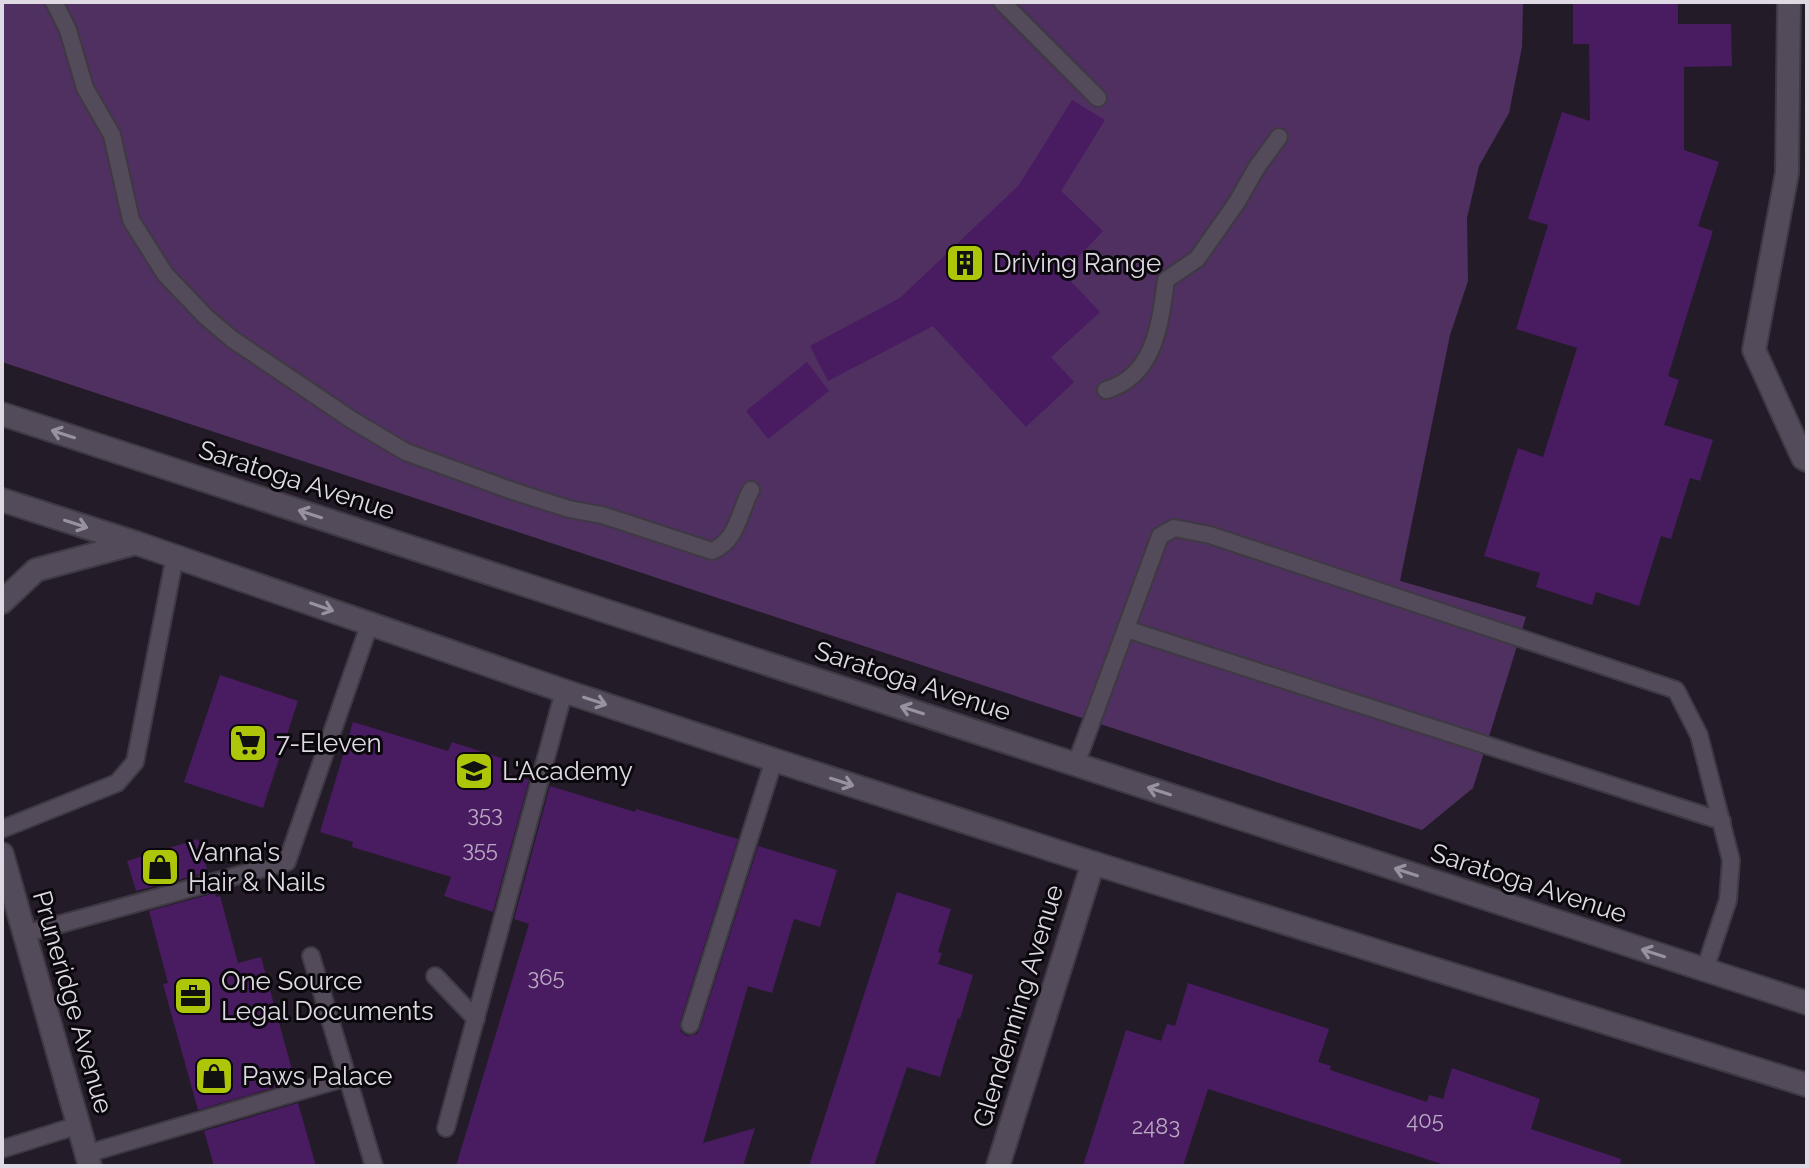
<svg xmlns="http://www.w3.org/2000/svg" width="1809" height="1168" font-family="Raleway,sans-serif">
	<style>
		.green { fill: #4f3061 }
		.building { fill: #491b61 }
		.lines { fill: none; stroke-linecap: round; stroke-linejoin: round }
		.service-casing { stroke: #3e3942; stroke-width: 20 }
		.minor-casing { stroke: #3e3942; stroke-width: 26 }
		.secondary-casing { stroke: #3e3942; stroke-width: 26 }
		.service { stroke: #534b59; stroke-width: 16 }
		.minor { stroke: #534b59; stroke-width: 22 }
		.secondary { stroke: #534b59; stroke-width: 22 }
		.oneway { stroke: #98929e }
		.labels { text-anchor: middle; dominant-baseline: central; stroke-width: 6; stroke-linejoin: round; paint-order: stroke }
		.number-label { font-size: 22px; fill: #b9aac2 }
		.poi-label { font-size: 26px; fill: #ded9e2; stroke: #0b080d; text-anchor: start }
		.street-label { font-size: 26px; fill: #ded9e2; stroke: #0b080d }
	</style>
	<rect width="100%" height="100%" fill="#231c28"/>
	<path class="green" d="M 2,2 L 1523,2 L 1522,47 L 1509,113 L 1479,166 L 1467,218 L 1468,281 L 1450,335 L 1400,581 L 1526,617 L 1473,788 L 1422,830 L 2,362 Z"/>
	<g class="building">
		<path d="M 1573,2 L 1678,2 L 1678,24 L 1731,24 L 1732,66 L 1684,67 L 1684,150 L 1719,162 L 1698,226 L 1713,231 L 1668,376 L 1679,380 L 1664,425 L 1713,440 L 1700,481 L 1690,478 L 1671,539 L 1661,536 L 1639,606 L 1596,592 L 1592,605 L 1536,587 L 1540,573 L 1484,556 L 1518,448 L 1543,457 L 1577,348 L 1516,329 L 1548,225 L 1528,219 L 1562,112 L 1590,121 L 1589,44 L 1573,44 Z"/>
		<path d="M 1072,100 L 1105,120 L 1061,191 L 1103,231 L 1063,273 L 1100,312 L 1051,357 L 1074,382 L 1026,427 L 933,326 L 828,381 L 810,346 L 900,298 L 1019,185 Z"/>
		<path d="M 807,362 L 829,391 L 768,439 L 746,411 Z"/>
		<path d="M 220,675 L 298,701 L 263,808 L 184,782 Z"/>
		<path d="M 353,722 L 448,751 L 452,742 L 504,759 L 500,771 L 529,780 L 493,912 L 444,896 L 451,877 L 352,847 L 353,842 L 320,832 Z"/>
		<path d="M 550,786 L 635,812 L 636,809 L 738,839 L 680,1022 L 681,1032 L 687,1036 L 697,1034 L 700,1028 L 758,846 L 837,870 L 820,927 L 794,919 L 772,993 L 748,986 L 703,1143 L 755,1128 L 743,1166 L 456,1166 L 529,924 L 514,919 Z"/>
		<path d="M 198,839 L 208,872 L 136,891 L 127,861 Z"/>
		<path d="M 897,892 L 951,909 L 938,952 L 942,953 L 938,964 L 973,975 L 960,1019 L 958,1018 L 940,1077 L 907,1067 L 874,1166 L 809,1166 Z"/>
		<path d="M 215,893 L 216,897 L 220,896 L 238,963 L 261,957 L 294,1077 L 293,1082 L 198,1110 L 163,984 L 168,983 L 149,911 Z"/>
		<path d="M 1188,983 L 1329,1029 L 1318,1062 L 1331,1066 L 1330,1070 L 1427,1102 L 1429,1095 L 1443,1099 L 1452,1068 L 1540,1099 L 1531,1129 L 1621,1159 L 1620,1166 L 1448,1166 L 1208,1089 L 1183,1166 L 1083,1166 L 1126,1030 L 1161,1041 L 1167,1024 L 1175,1026 Z"/>
		<path d="M 298,1103 L 316,1166 L 214,1166 L 204,1131 Z"/>
	</g>
	<g class="lines">
		<g class="service-casing">
			<g id="service">
				<path d="M 54,2 L 68,30 L 85,88 L 112,135 L 131,220 L 165,274 L 206,317 L 232,339 L 352,420 L 406,452 L 510,490 L 569,509 L 602,515 L 712,551 C 738,540 739,512 751,490"/>
				<path d="M 1002,2 L 1098,98"/>
				<path d="M 1106,390 C 1155,376 1160,324 1166,280 L 1197,259 L 1237,202 L 1257,167 L 1279,137"/>
				<path d="M 1126,629 L 1722,821"/>
				<path d="M 1076,764 L 1160,536 L 1174,528 L 1210,535 L 1676,690 L 1699,735 L 1731,860 L 1728,900 L 1705,969"/>
				<path d="M 2,829 L 117,783 L 135,762 L 175,556"/>
				<path d="M 24,934 L 287,862 L 370,623"/>
				<path d="M 311,956 L 374,1166"/>
				<path d="M 435,976 L 476,1019"/>
				<path d="M 690,1025 L 774,760"/>
				<path d="M 446,1128 L 564,691"/>
				<path d="M 2,1149 L 79,1125"/>
				<path d="M 86,1154 L 348,1077"/>
			</g>
		</g>
		<g class="minor-casing">
			<g id="minor">
				<path d="M 1789,2 L 1787,173 L 1754,350 L 1803,458 L 1807,460"/>
				<path d="M 998,1166 L 1093,863"/>
			</g>
		</g>
		<g class="secondary-casing">
			<g id="secondary">
				<path d="M 2,414 L 1807,1003"/>
				<path d="M 2,500 L 136,543 L 564,691 L 774,760 L 1093,863 L 1807,1085"/>
				<path d="M 2,602 L 36,570 L 136,543"/>
				<path d="M 2,854 L 90,1166"/>
			</g>
		</g>
		<use href="#service" class="service"/>
		<use href="#minor" class="minor"/>
		<use href="#secondary" class="secondary"/>
	</g>
	<defs><path id="oneway-shaft" d="M-6 0H5M1.5-3L5.5 0L1.5 3" fill="none" stroke-width="1.6" stroke-linecap="round" stroke-linejoin="round" transform="scale(2)"/></defs>
	<g class="oneway">
		<use href="#oneway-shaft" transform="translate(63 434) rotate(-162)"/>
		<use href="#oneway-shaft" transform="translate(310 514) rotate(-162)"/>
		<use href="#oneway-shaft" transform="translate(76 524) rotate(18)"/>
		<use href="#oneway-shaft" transform="translate(322 607) rotate(19)"/>
		<use href="#oneway-shaft" transform="translate(595 701) rotate(18)"/>
		<use href="#oneway-shaft" transform="translate(912 710) rotate(-162)"/>
		<use href="#oneway-shaft" transform="translate(842 782) rotate(18)"/>
		<use href="#oneway-shaft" transform="translate(1159 791) rotate(-162)"/>
		<use href="#oneway-shaft" transform="translate(1406 872) rotate(-162)"/>
		<use href="#oneway-shaft" transform="translate(1653 953) rotate(-162)"/>
	</g>
	<defs>
		<g id="building-square" transform="scale(2)"><rect x="-9" y="-9" width="18" height="18" rx="4" fill="#aec60a" stroke="#0b080d"/><path d="M-4-6H4V6H1V3H-1V6H-4ZM-2.5-4.3h1.7v1.8h-1.7ZM.8-4.3h1.7v1.8H.8ZM-2.5-1h1.7V.8h-1.7ZM.8-1h1.7V.8H.8Z" fill="#111"/></g>
		<g id="supermarket-square" transform="scale(2)"><rect x="-9" y="-9" width="18" height="18" rx="4" fill="#aec60a" stroke="#0b080d"/><path d="M-6-5.5h2.5l.6 2H6L4.5 2H-2.5L-4.4-4H-6ZM-1.5 3.2a1.3 1.3 0 1 0 .1 0ZM3 3.2a1.3 1.3 0 1 0 .1 0Z" fill="#111"/></g>
		<g id="school-square" transform="scale(2)"><rect x="-9" y="-9" width="18" height="18" rx="4" fill="#aec60a" stroke="#0b080d"/><path d="M0-5L7-2L0 1L-7-2ZM-4 1L0 2.5L4 1V4Q0 6-4 4Z" fill="#111"/></g>
		<g id="shop-square" transform="scale(2)"><rect x="-9" y="-9" width="18" height="18" rx="4" fill="#aec60a" stroke="#0b080d"/><path d="M-5-2.5h2.3a2.7 3.5 0 0 1 5.4 0H5L5.5 6h-11ZM-1.5-2.5h3a1.5 2.3 0 0 0-3 0Z" fill="#111"/></g>
		<g id="office-square" transform="scale(2)"><rect x="-9" y="-9" width="18" height="18" rx="4" fill="#aec60a" stroke="#0b080d"/><path d="M-6-3h4V-5.5h4V-3h4V5H-6ZM-1-4.5V-3h2v-1.5ZM-6 0V1H6V0Z" fill="#111"/></g>
	</defs>
	<g fill-rule="evenodd">
		<use href="#building-square" x="965" y="263"/>
		<use href="#supermarket-square" x="248" y="743"/>
		<use href="#school-square" x="474" y="771"/>
		<use href="#shop-square" x="160" y="867"/>
		<use href="#office-square" x="193" y="996"/>
		<use href="#shop-square" x="214" y="1076"/>
	</g>
	<g class="labels">
		<g class="number-label">
			<text x="485" y="814">353</text>
			<text x="480" y="849">355</text>
			<text x="546" y="977">365</text>
			<text x="1425" y="1120">405</text>
			<text x="1156" y="1126">2483</text>
		</g>
		<g class="poi-label">
			<text x="993" y="263">Driving Range</text>
			<text x="276" y="743">7-Eleven</text>
			<text x="502" y="771">L'Academy</text>
			<text x="188" y="852">Vanna's<tspan x="188" dy="30">Hair &amp; Nails</tspan></text>
			<text x="221" y="981">One Source<tspan x="221" dy="30">Legal Documents</tspan></text>
			<text x="242" y="1076">Paws Palace</text>
		</g>
		<g class="street-label">
			<text transform="translate(297 480) rotate(18)">Saratoga Avenue</text>
			<text transform="translate(913 681) rotate(18)">Saratoga Avenue</text>
			<text transform="translate(1529 883) rotate(18)">Saratoga Avenue</text>
			<text transform="translate(73 1002) rotate(74)">Pruneridge Avenue</text>
			<text transform="translate(1018 1006) rotate(-73)">Glendenning Avenue</text>
		</g>
	</g>
	<rect width="1809" height="1168" fill="none" stroke="#ded9e2" stroke-width="8"/>
</svg>
